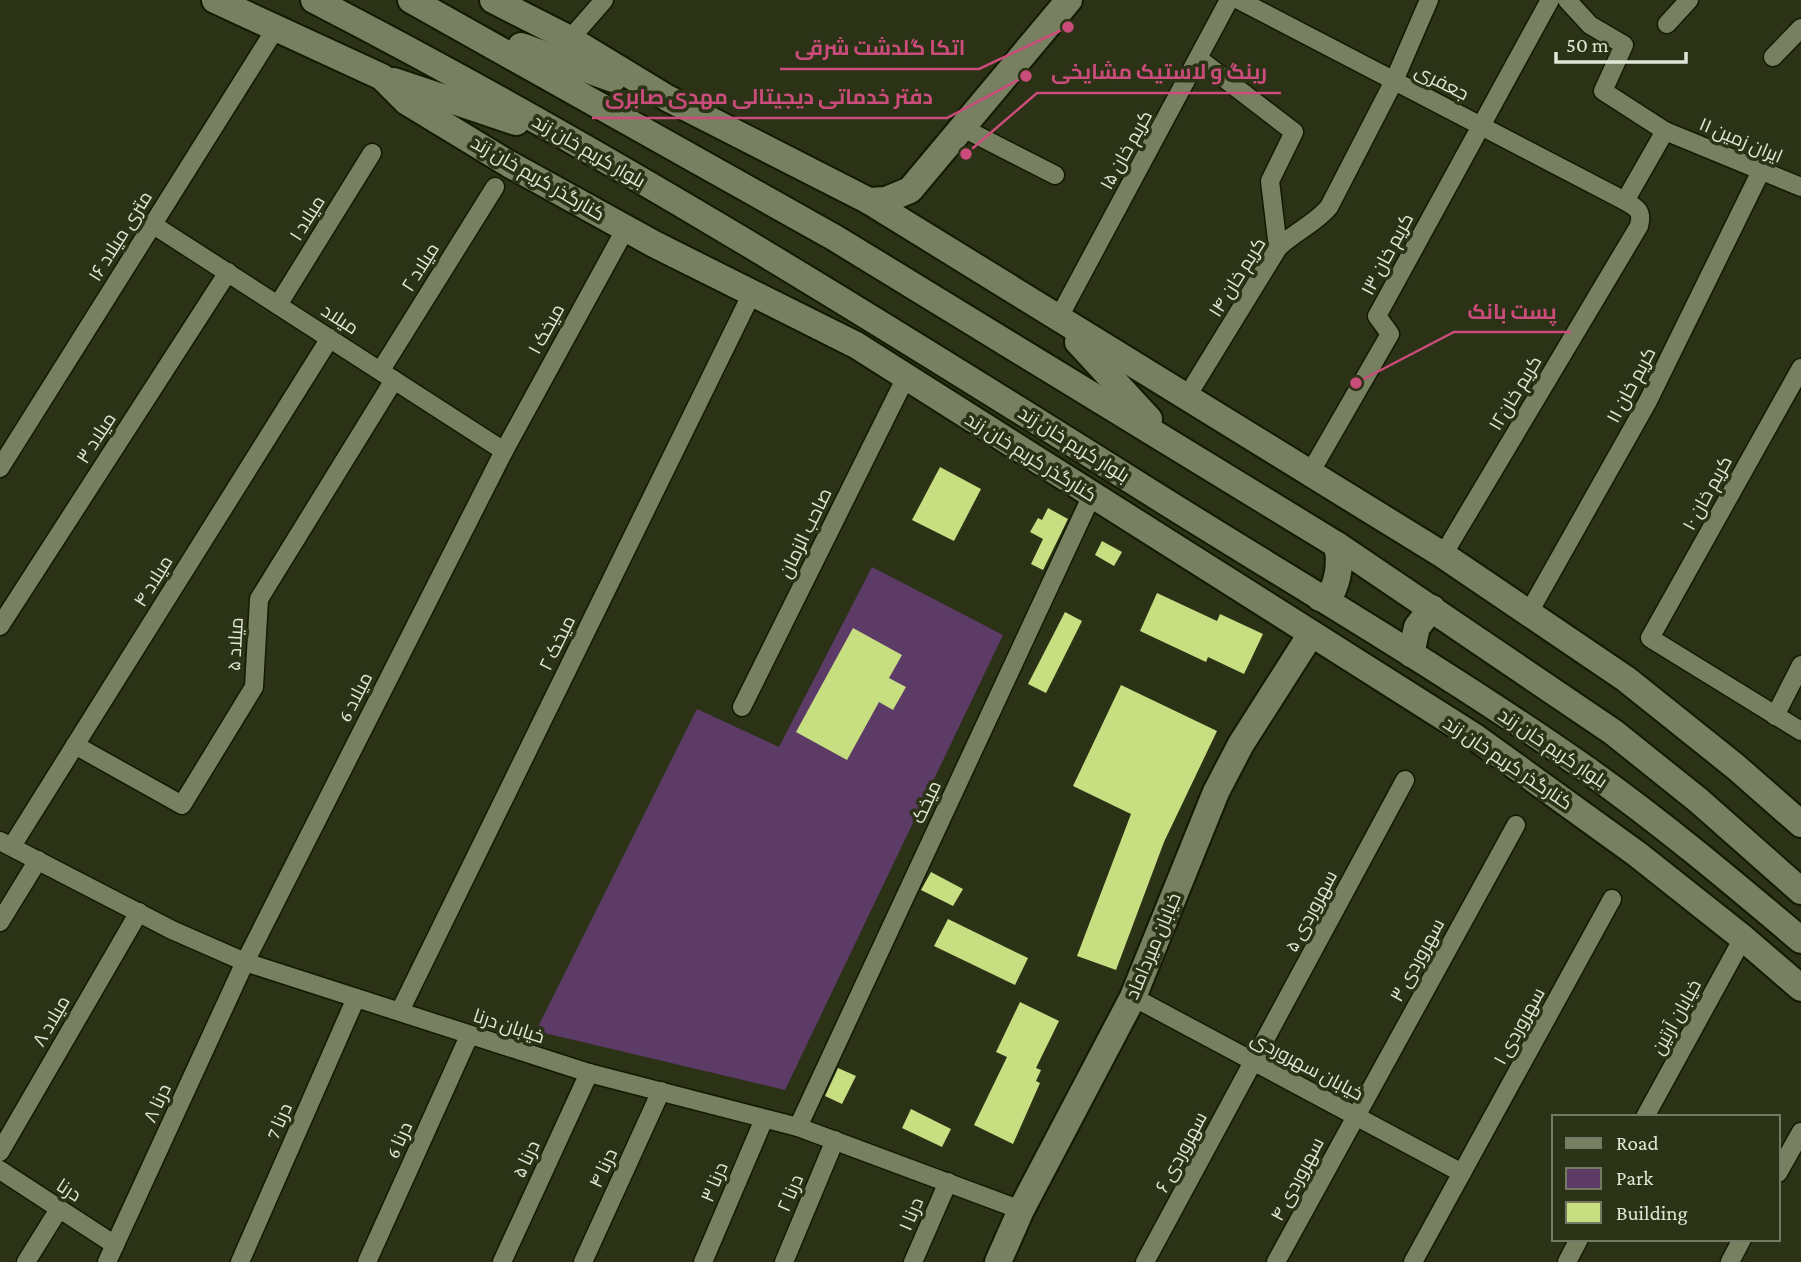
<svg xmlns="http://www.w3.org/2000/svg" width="1801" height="1262" font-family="'Crimson Pro',Cairo,serif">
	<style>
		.green { fill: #5c3b66 }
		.building { fill: #c7de81 }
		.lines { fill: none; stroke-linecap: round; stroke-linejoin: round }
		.street-casing { stroke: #141901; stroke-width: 21 }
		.secondary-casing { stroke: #141901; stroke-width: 30 }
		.street { stroke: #778061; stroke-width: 18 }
		.secondary { stroke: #778061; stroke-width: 26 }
		.labels { text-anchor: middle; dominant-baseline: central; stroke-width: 7; stroke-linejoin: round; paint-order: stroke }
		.street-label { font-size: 19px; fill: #e1e6d6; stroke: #2b3216 }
		.leader { fill: none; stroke: #ca4c7a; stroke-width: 2.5 }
		.callout-dot { fill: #ca4c7a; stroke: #2b3216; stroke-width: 2.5 }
		.callout-label { font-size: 21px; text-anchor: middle; font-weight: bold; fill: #ca4c7a; stroke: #2b3216; stroke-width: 7; stroke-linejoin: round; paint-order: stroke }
	</style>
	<rect width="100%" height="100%" fill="#2b3216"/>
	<path class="green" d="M 872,567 L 1003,635 L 785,1090 L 536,1031 L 697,709 L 779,747 Z"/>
	<g class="building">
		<path d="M 940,467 L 981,489 L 954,541 L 912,520 Z"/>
		<path d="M 1048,508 L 1068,519 L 1043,570 L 1031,564 L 1043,539 L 1030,532 L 1038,518 L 1042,520 Z"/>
		<path d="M 1102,541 L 1122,552 L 1114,566 L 1095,555 Z"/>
		<path d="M 1157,593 L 1217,621 L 1220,614 L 1263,634 L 1244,674 L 1208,657 L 1206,662 L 1140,631 Z"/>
		<path d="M 1065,612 L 1082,621 L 1046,693 L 1028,684 Z"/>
		<path d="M 853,628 L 902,655 L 889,678 L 906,687 L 893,710 L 879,702 L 847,760 L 796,732 Z"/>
		<path d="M 1121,685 L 1217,731 L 1164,842 L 1116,970 L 1077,956 L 1131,814 L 1073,786 Z"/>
		<path d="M 931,872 L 963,889 L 953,906 L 921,890 Z"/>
		<path d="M 948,919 L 1028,958 L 1015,985 L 934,946 Z"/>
		<path d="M 1020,1002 L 1059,1021 L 1036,1068 L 1041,1070 L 1036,1081 L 1040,1083 L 1013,1144 L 974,1125 L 1007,1057 L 996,1052 Z"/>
		<path d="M 838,1068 L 856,1076 L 842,1104 L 825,1096 Z"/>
		<path d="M 911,1109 L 951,1129 L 942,1147 L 902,1128 Z"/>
	</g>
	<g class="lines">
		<g class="street-casing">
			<g id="street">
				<path d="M 1239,0 L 1625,201 C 1637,208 1643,211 1639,226 L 1443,555"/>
				<path d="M 1567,0 L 1590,25 L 1624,45 L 1603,91 L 1665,131 L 1801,187"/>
				<path d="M 1667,24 L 1689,0"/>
				<path d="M 570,39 L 604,0"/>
				<path d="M 1773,57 L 1801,28"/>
				<path d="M 1199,59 L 1294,132 L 1270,181 L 1278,248"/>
				<path d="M 963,128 L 1055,175"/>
				<path d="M 1625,201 L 1665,131"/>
				<path d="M 152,224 L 504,451"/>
				<path d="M 278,305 L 372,153"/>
				<path d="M 1058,319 L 1229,0"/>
				<path d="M 1801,368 L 1650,638 L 1801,731"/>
				<path d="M 381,370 L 495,187"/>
				<path d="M 1186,398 L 1278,248 C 1294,232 1315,224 1329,207 L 1394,81 L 1429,0"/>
				<path d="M 0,468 L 276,28"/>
				<path d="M 1310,473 L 1390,334 L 1377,316 L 1550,0"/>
				<path d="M 1528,614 L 1648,401 L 1761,171"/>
				<path d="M 0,626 L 228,272"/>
				<path d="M 742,707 L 906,377"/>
				<path d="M 1775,716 L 1801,665"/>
				<path d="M 75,745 L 182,805 L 254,687 L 259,599 L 394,380"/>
				<path d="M 0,841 L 172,930 L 245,962 L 589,1073 L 798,1127 L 1021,1210"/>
				<path d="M 12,846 L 330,338"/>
				<path d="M 0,922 L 38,860"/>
				<path d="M 1133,997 L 1462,1173"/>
				<path d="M 400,1011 L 752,293"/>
				<path d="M 1645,1117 L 1743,938"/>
				<path d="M 798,1127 L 1092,495"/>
				<path d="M 0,1152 L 139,912"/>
				<path d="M 0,1170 L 115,1245"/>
				<path d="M 1778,1173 L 1801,1132"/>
				<path d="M 26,1262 L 59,1209"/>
				<path d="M 107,1262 L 245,962 L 504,451 L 626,228"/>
				<path d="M 240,1262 L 356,998"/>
				<path d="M 367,1262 L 469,1036"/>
				<path d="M 502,1262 L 589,1073"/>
				<path d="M 583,1262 L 661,1091"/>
				<path d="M 703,1262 L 764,1119"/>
				<path d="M 784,1262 L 835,1140"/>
				<path d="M 913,1262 L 948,1182"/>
				<path d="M 1145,1262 L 1405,780"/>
				<path d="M 1276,1262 L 1516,825"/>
				<path d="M 1413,1262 L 1612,899"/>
				<path d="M 1567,1262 L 1579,1239"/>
				<path d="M 1730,1262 L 1742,1239"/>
			</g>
		</g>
		<g class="secondary-casing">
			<g id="secondary">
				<path d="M 215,0 L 382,77 L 407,102 L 509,164 L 654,244 L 856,345 L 1475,737 L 1637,854 L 1743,938 L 1801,988"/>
				<path d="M 314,0 C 603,149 878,321 1153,494 C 1298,585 1446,671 1586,769 C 1661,822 1731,881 1801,940"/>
				<path d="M 411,0 L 835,238 L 1337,545 L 1613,732 L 1698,800 L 1801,891"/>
				<path d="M 493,0 L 570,39 L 667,98 L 869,201 L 1443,555 L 1626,679 L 1736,767 L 1801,824"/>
				<path d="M 521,46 L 613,79"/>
				<path d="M 394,81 L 516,122"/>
				<path d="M 869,201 L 886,200 L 910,190 L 1069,0"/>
				<path d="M 1078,342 L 1149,419"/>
				<path d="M 1320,598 L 1331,594 C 1339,578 1341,562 1337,545"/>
				<path d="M 1411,654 L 1417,627 L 1432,608"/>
				<path d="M 998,1262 L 1021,1210 L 1133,997 L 1216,792 L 1241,744 L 1311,634"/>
			</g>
		</g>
		<use href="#street" class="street"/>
		<use href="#secondary" class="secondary"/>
	</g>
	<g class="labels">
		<g class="street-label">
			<text transform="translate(1442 82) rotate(27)">جعفری</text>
			<text transform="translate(1741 140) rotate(23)">ایران زمین ۱۱</text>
			<text transform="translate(1126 150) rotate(-61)">کریم خان ۱۵</text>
			<text transform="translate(589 151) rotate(30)">بلوار کریم خان زند</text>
			<text transform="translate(538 178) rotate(30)">کنارگذر کریم خان زند</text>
			<text transform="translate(307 218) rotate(-58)">میلاد ۱</text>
			<text transform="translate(120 236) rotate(-58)">۱۶ متری میلاد</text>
			<text transform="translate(1387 254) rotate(-62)">کریم خان ۱۳</text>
			<text transform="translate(420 267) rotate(-58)">میلاد ۲</text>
			<text transform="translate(1237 277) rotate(-58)">کریم خان ۱۴</text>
			<text transform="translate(340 319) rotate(33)">میلاد</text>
			<text transform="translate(546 329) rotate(-61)">میخک ۱</text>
			<text transform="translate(1631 385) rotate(-62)">کریم خان ۱۱</text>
			<text transform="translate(1515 393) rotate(-59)">کریم خان۱۲</text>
			<text transform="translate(96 438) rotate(-57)">میلاد ۳</text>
			<text transform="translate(1074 444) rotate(32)">بلوار کریم خان زند</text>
			<text transform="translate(1031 457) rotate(32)">کنارگذر کریم خان زند</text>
			<text transform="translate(1707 493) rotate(-61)">کریم خان ۱۰</text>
			<text transform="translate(805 533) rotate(-64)">صاحب الزمان</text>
			<text transform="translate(153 581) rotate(-58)">میلاد ۴</text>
			<text transform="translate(557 643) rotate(-64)">میخک ۲</text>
			<text transform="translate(235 644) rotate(-87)">میلاد ۵</text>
			<text transform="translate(355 697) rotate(-63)">میلاد 6</text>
			<text transform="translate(1553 748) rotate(34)">بلوار کریم خان زند</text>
			<text transform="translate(1508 763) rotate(34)">کنارگذر کریم خان زند</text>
			<text transform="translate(926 802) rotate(-65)">میخک</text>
			<text transform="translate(1311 911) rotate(-62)">سهروردی ۵</text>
			<text transform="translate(1153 946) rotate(-67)">خیابان میرداماد</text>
			<text transform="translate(1417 960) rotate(-61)">سهروردی ۳</text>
			<text transform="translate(1676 1017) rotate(-61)">خیابان آرتین</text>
			<text transform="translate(51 1021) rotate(-60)">میلاد ۸</text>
			<text transform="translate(509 1026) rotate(18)">خیابان درنا</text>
			<text transform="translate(1519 1026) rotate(-61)">سهروردی ۱</text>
			<text transform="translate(1307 1066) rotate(28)">خیابان سهروردی</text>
			<text transform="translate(157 1103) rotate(-65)">درنا ۸</text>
			<text transform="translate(279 1121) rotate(-66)">درنا 7</text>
			<text transform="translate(399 1140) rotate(-66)">درنا 6</text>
			<text transform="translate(1181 1152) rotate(-62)">سهروردی ۶</text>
			<text transform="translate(526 1159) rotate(-65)">درنا ۵</text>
			<text transform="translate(603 1168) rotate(-65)">درنا ۴</text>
			<text transform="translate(1297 1179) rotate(-62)">سهروردی ۴</text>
			<text transform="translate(714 1182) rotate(-67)">درنا ۳</text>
			<text transform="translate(69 1190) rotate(33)">درنا</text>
			<text transform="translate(790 1193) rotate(-67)">درنا ۲</text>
			<text transform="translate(911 1214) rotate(-67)">درنا ۱</text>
		</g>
	</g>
	<path class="leader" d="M1068 27L979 69H780M966 154L1037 93H1281M1026 76L947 118H592M1356 383L1454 332H1571"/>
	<g class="callout-dot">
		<circle cx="1068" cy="27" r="7"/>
		<circle cx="966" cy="154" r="7"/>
		<circle cx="1026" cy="76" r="7"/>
		<circle cx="1356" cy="383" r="7"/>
	</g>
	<g class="callout-label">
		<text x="880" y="55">اتکا گلدشت شرقی</text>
		<text x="1159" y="79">رینگ و لاستیک مشایخی</text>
		<text x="769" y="104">دفتر خدماتی دیجیتالی مهدی صابری</text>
		<text x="1512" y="319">پست بانک</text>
	</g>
	<rect x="1552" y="1115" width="228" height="126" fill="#2b3216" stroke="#747a63" stroke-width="2"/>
	<rect x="1566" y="1138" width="35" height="10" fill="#778061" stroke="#747a63" stroke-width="2"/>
	<text x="1616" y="1150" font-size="21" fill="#e1e6d6">Road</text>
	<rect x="1566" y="1168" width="35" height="21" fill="#5c3b66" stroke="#747a63" stroke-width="2"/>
	<text x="1616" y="1185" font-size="21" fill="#e1e6d6">Park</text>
	<rect x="1566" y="1202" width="35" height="21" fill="#c7de81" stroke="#747a63" stroke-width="2"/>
	<text x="1616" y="1220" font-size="21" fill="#e1e6d6">Building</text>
	<path d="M1556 52v10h130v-10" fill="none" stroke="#e1e6d6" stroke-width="3.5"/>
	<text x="1566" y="52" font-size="21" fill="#e1e6d6" stroke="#2b3216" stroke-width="5" paint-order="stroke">50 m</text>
</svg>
